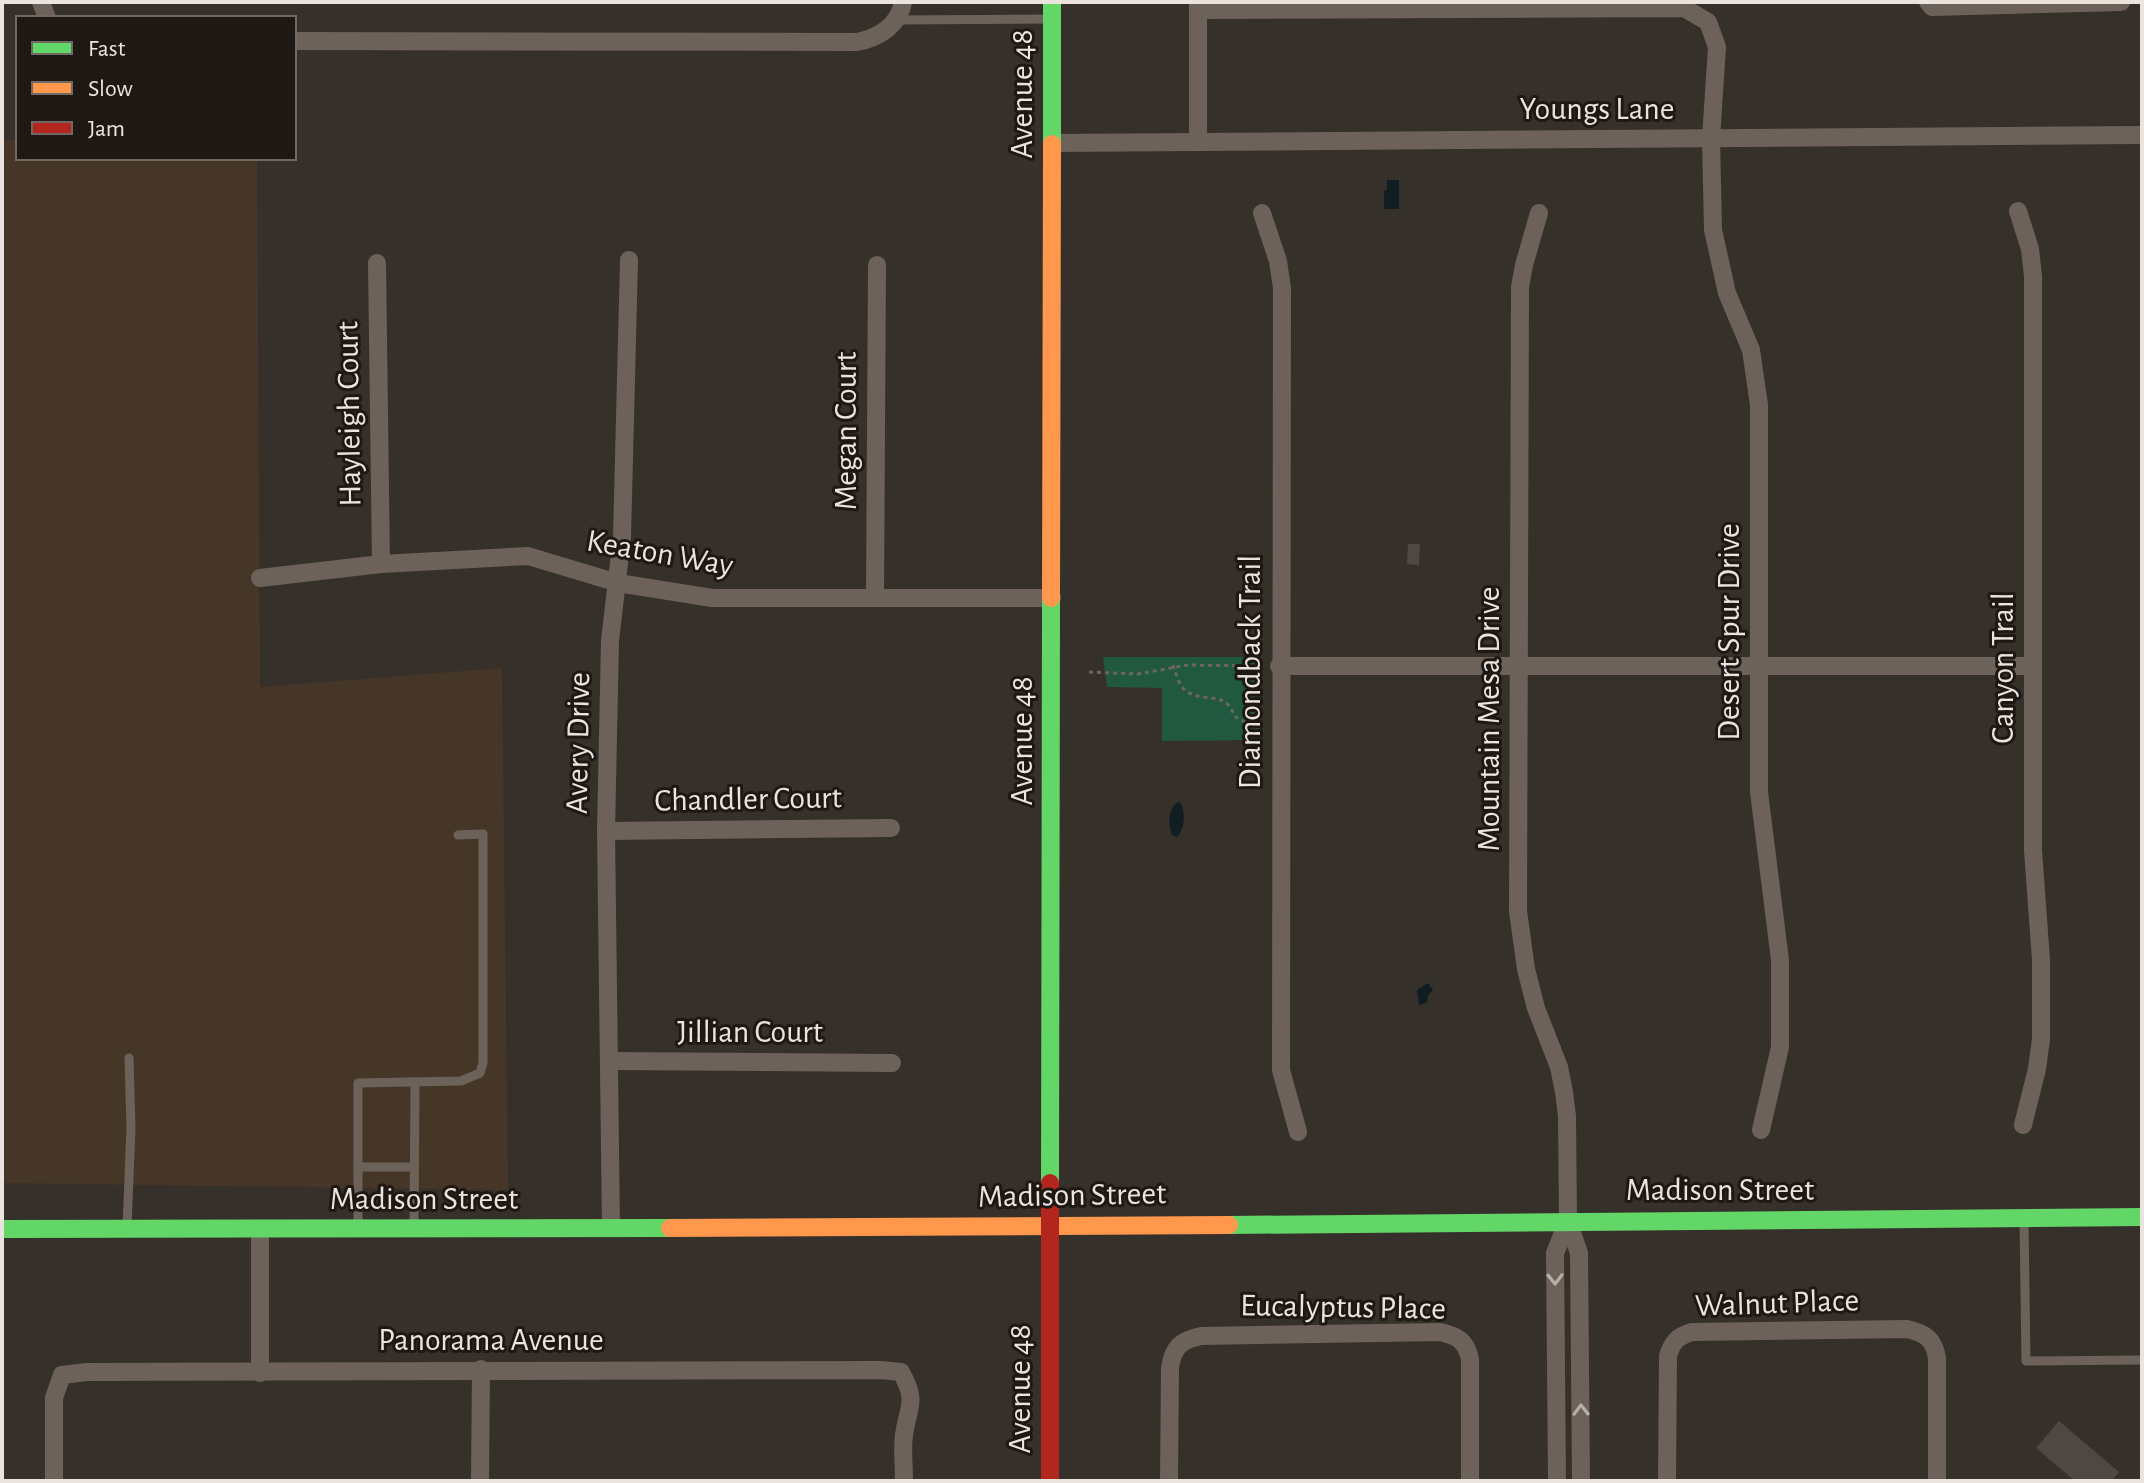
<svg xmlns="http://www.w3.org/2000/svg" width="2144" height="1483" font-family="'Alegreya Sans',sans-serif">
	<style>
		.built { fill: #463628 }
		.green { fill: #215840 }
		.water { fill: #111e21 }
		.building { fill: #4e4844 }
		.lines { fill: none; stroke-linecap: round; stroke-linejoin: round }
		.path { stroke: #6d6660; stroke-width: 3; stroke-dasharray: 4 4; stroke-linecap: butt }
		.lane { stroke: #6c625a; stroke-width: 9 }
		.street { stroke: #6c625a; stroke-width: 18 }
		.fast { stroke: #63d668; stroke-width: 18 }
		.slow { stroke: #ff974d; stroke-width: 18 }
		.jam { stroke: #b3261e; stroke-width: 18 }
		.oneway { stroke: #b8afa9 }
		.labels { text-anchor: middle; dominant-baseline: central; stroke-width: 6; stroke-linejoin: round; paint-order: stroke }
		.street-label { font-size: 32px; fill: #ebe3dd; stroke: #1e1814 }
	</style>
	<rect width="100%" height="100%" fill="#36302a"/>
	<path class="built" d="M 2,140 L 18,140 L 18,158 L 257,158 L 260,687 L 502,668 L 508,1190 L 2,1183 Z"/>
	<path class="green" d="M 1103,657 L 1255,657 L 1255,740 L 1162,741 L 1162,688 L 1107,687 Z"/>
	<g class="water">
		<path d="M 1387,180 L 1399,180 L 1399,209 L 1384,209 L 1384,191 L 1387,190 Z"/>
		<path d="M 1180,802 C 1186,811 1185,829 1177,837 L 1172,835 C 1168,825 1168,811 1176,803 Z"/>
		<path d="M 1428,983 L 1433,990 L 1428,996 L 1427,1003 L 1419,1005 L 1417,990 Z"/>
	</g>
	<g class="building">
		<path d="M 1408,544 L 1420,544 L 1419,565 L 1407,564 Z"/>
		<path d="M 2059,1421 L 2119,1472 L 2112,1481 L 2075,1481 L 2036,1448 Z"/>
	</g>
	<g class="lines">
		<g class="path">
			<path d="M 1173,665 C 1176,673 1178,684 1185,690 C 1201,704 1227,689 1234,716 L 1263,732"/>
			<path d="M 1089,672 L 1138,674 L 1188,665 L 1260,666"/>
		</g>
		<g class="lane">
			<path d="M 896,20 L 1052,19"/>
			<path d="M 358,1167 L 414,1167"/>
			<path d="M 2024,1220 L 2026,1361 L 2141,1360"/>
			<path d="M 127,1226 L 131,1129 L 129,1058"/>
			<path d="M 358,1227 L 358,1083 L 461,1081 L 480,1073 L 483,1063 L 483,834 L 458,835"/>
			<path d="M 414,1227 L 415,1082"/>
		</g>
		<g class="street">
			<path d="M 41,2 L 47,18"/>
			<path d="M 1928,2 L 1932,7 L 2121,2"/>
			<path d="M 1198,10 L 1684,8 L 1708,22 L 1717,47 L 1711,138 L 1713,230 L 1727,293 L 1751,350 L 1759,405 L 1759,792 L 1780,960 L 1780,1047 L 1761,1130"/>
			<path d="M 294,41 L 857,42 C 879,38 899,25 903,2"/>
			<path d="M 1198,142 L 1198,2"/>
			<path d="M 1053,143 L 2142,135"/>
			<path d="M 2018,211 L 2030,249 L 2033,276 L 2033,850 L 2041,960 L 2041,1039 L 2037,1069 L 2023,1125"/>
			<path d="M 1262,213 L 1278,261 L 1282,288 L 1281,1070 L 1298,1132"/>
			<path d="M 1539,213 L 1524,265 L 1520,287 L 1518,911 L 1526,969 L 1536,1008 L 1559,1067 L 1564,1092 L 1567,1116 L 1568,1221 L 1579,1253 L 1581,1481"/>
			<path d="M 377,263 L 381,564"/>
			<path d="M 260,578 L 381,564 L 528,556 L 618,583 L 712,598 L 1052,598"/>
			<path d="M 875,597 L 877,265"/>
			<path d="M 1279,666 L 2033,666"/>
			<path d="M 606,831 L 891,828"/>
			<path d="M 609,1061 L 892,1063"/>
			<path d="M 611,1228 L 606,831 L 610,641 L 622,537 L 629,260"/>
			<path d="M 260,1373 L 260,1229"/>
			<path d="M 54,1481 L 54,1398 L 62,1375 L 87,1372 C 351,1372 615,1369 880,1370 L 901,1372 C 918,1403 908,1405 904,1435 C 902,1449 904,1466 904,1481"/>
			<path d="M 480,1481 L 481,1369"/>
			<path d="M 1169,1481 L 1170,1368 C 1173,1347 1181,1340 1201,1336 L 1440,1332 C 1458,1336 1466,1341 1470,1359 L 1470,1481"/>
			<path d="M 1557,1481 L 1555,1253 L 1568,1221"/>
			<path d="M 1667,1481 L 1668,1356 C 1672,1342 1678,1336 1692,1332 L 1907,1329 C 1925,1333 1934,1339 1937,1358 L 1937,1481"/>
		</g>
		<g class="fast">
			<path d="M 1052,144 L 1052,2"/>
			<path d="M 1050,1183 L 1051,598"/>
			<path d="M 1229,1225 L 2142,1217"/>
			<path d="M 2,1229 L 670,1228"/>
		</g>
		<g class="slow">
			<path d="M 1051,598 L 1052,144"/>
			<path d="M 670,1228 L 1229,1225"/>
		</g>
		<path class="jam" d="M 1050,1481 L 1050,1183"/>
	</g>
	<defs><path id="oneway-chevron" d="M-2-3.5L2.5 0L-2 3.5" fill="none" stroke-width="1.6" stroke-linecap="round" stroke-linejoin="round" transform="scale(2)"/></defs>
	<g class="oneway">
		<use href="#oneway-chevron" transform="translate(1555 1279) rotate(89)"/>
		<use href="#oneway-chevron" transform="translate(1581 1410) rotate(-91)"/>
	</g>
	<g class="labels">
		<g class="street-label">
			<text transform="translate(1022 94) rotate(-90)">Avenue 48</text>
			<text x="1597" y="109">Youngs Lane</text>
			<text transform="translate(349 414) rotate(-91)">Hayleigh Court</text>
			<text transform="translate(846 431) rotate(-90)">Megan Court</text>
			<text transform="translate(660 553) rotate(10)">Keaton Way</text>
			<text transform="translate(1729 632) rotate(-90)">Desert Spur Drive</text>
			<text transform="translate(2003 668) rotate(-90)">Canyon Trail</text>
			<text transform="translate(1250 672) rotate(-90)">Diamondback Trail</text>
			<text transform="translate(1489 719) rotate(-90)">Mountain Mesa Drive</text>
			<text transform="translate(1022 741) rotate(-90)">Avenue 48</text>
			<text transform="translate(578 743) rotate(-89)">Avery Drive</text>
			<text transform="translate(748 799) rotate(-1)">Chandler Court</text>
			<text x="750" y="1032">Jillian Court</text>
			<text x="1720" y="1190">Madison Street</text>
			<text transform="translate(1072 1195) rotate(-1)">Madison Street</text>
			<text x="424" y="1199">Madison Street</text>
			<text transform="translate(1777 1303) rotate(-2)">Walnut Place</text>
			<text transform="translate(1343 1307) rotate(1)">Eucalyptus Place</text>
			<text x="491" y="1340">Panorama Avenue</text>
			<text transform="translate(1020 1389) rotate(-90)">Avenue 48</text>
		</g>
	</g>
	<rect width="2144" height="1483" fill="none" stroke="#ebe3dd" stroke-width="8"/>
	<rect x="16" y="16" width="280" height="144" fill="#1e1814" stroke="#706964" stroke-width="2"/>
	<rect x="32" y="42" width="40" height="12" fill="#63d668" stroke="#706964" stroke-width="2"/>
	<text x="88" y="56" font-size="24" fill="#ebe3dd">Fast</text>
	<rect x="32" y="82" width="40" height="12" fill="#ff974d" stroke="#706964" stroke-width="2"/>
	<text x="88" y="96" font-size="24" fill="#ebe3dd">Slow</text>
	<rect x="32" y="122" width="40" height="12" fill="#b3261e" stroke="#706964" stroke-width="2"/>
	<text x="88" y="136" font-size="24" fill="#ebe3dd">Jam</text>
</svg>
